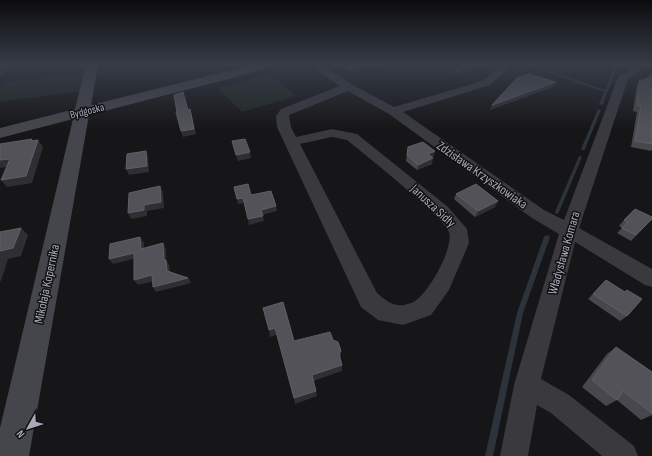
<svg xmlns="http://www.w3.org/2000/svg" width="652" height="456" font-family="'Sofia Sans Condensed',sans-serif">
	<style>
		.green { fill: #202721 }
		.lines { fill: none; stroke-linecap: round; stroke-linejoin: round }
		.stream { fill: #2c333b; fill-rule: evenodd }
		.street { fill: #39393e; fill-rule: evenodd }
		.secondary { fill: #45464c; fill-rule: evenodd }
		.wall { fill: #47474d }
		.shaded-wall { fill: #2f2f33 }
		.building { fill: #525258; stroke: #5f6067 }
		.labels { text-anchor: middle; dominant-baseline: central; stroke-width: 3; stroke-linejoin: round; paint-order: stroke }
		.far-street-label { font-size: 11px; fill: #a8abb7; stroke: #111113 }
		.street-label { font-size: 13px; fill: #a8abb7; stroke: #111113 }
	</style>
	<rect width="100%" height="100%" fill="#161618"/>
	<g class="green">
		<path d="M 83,72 L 80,91 L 0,102 L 0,87 L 3,83 Z"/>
		<path d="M 269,74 L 296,96 L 242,112 L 218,88 Z"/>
	</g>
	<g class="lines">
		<g class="stream">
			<path d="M 531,65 L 534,65 L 605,90 L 614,68 L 621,65 L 624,65 L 616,70 L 603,104 L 601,105 L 599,104 L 604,92 L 531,66 Z"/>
			<path d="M 598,109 L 601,110 L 585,149 L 584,150 L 582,150 L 581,149 Z"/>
			<path d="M 579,156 L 580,156 L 582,157 L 559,212 L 557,214 L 555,213 L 555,212 Z"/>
			<path d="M 547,235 L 549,236 L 550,237 L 523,313 L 493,456 L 485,456 L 517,313 L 544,237 L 545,236 Z"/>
		</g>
		<g class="street">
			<path d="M 0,65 L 9,65 L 4,74 L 0,75 Z"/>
			<path d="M 310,65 L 322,65 L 353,85 L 394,107 L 482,81 L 502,65 L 513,65 L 490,85 L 403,112 L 544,210 L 564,220 L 618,77 L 637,65 L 649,65 L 628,79 L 579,228 L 652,269 L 652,287 L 645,285 L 575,242 L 541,379 L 569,395 L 634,446 L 638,456 L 602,456 L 551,413 L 537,405 L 528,456 L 500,456 L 514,385 L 559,234 L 532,218 L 389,114 L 348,91 L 289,115 L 291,127 L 296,137 L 332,129 L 357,134 L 448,207 L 467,229 L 469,243 L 449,290 L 431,315 L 403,325 L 378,320 L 361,307 L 277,127 L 276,116 L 281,109 L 340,86 ZM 332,137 L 347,140 C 364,154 445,218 449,232 C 454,248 429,292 415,301 C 413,303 407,304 404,305 C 393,307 385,300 377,293 L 300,144 Z"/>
		</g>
		<path class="secondary" d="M 86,65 L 98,65 L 91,105 L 252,65 L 272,65 L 270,68 L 89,115 L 29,456 L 0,456 L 0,428 L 73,119 L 0,138 L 0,128 L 75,109 Z"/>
	</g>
	<g class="wall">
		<path d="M 340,65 L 382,65 L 350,72 Z"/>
		<path d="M 652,75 L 652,149 L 651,151 L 631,147 L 637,112 L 633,111 L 637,85 L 640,80 L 644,80 Z"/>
		<path d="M 408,147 L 435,151 L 433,157 L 432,157 L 432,164 L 417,170 L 406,161 Z"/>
		<path d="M 456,194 L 495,207 L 475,217 L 454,199 Z"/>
		<path d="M 652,219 L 631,241 L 617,233 L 622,228 L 619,226 L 624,220 Z"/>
		<path d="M 606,280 L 624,292 L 627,290 L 627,316 L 620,321 L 588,299 Z"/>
		<path d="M 616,347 L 652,372 L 652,415 L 641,420 L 617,400 L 606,406 L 582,387 L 607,354 Z"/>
	</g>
	<g class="shaded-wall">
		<path d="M 364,65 L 382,65 L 350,72 L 350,68 Z"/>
		<path d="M 475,65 L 486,65 L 485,66 L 454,76 L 455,71 Z"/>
		<path d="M 556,82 L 553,87 L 490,110 L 492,105 Z"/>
		<path d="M 190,109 L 192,115 L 196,134 L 183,137 L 181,131 Z"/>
		<path d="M 38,140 L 43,147 L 32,183 L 7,187 L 1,180 Z"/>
		<path d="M 146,151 L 148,157 L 149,172 L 129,175 L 126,169 Z"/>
		<path d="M 435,151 L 433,157 L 426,160 L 428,154 Z"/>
		<path d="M 250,152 L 251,158 L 238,161 L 236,155 Z"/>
		<path d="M 433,158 L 432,164 L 417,170 L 418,165 Z"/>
		<path d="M 10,159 L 15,166 L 0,168 L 0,160 Z"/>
		<path d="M 160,186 L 163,192 L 164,208 L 147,211 L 147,216 L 131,219 L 128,213 L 144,205 Z"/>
		<path d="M 243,198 L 244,203 L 238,204 L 237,199 Z"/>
		<path d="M 498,201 L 495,207 L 475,217 L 478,211 Z"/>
		<path d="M 276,206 L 277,211 L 262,215 L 261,210 Z"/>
		<path d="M 263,216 L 264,221 L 249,225 L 248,219 Z"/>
		<path d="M 21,228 L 28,235 L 21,256 L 8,259 L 1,281 L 0,281 L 0,251 Z"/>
		<path d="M 140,237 L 144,243 L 144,254 L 141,249 Z"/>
		<path d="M 163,243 L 166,249 L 166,260 L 169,265 L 171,276 L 167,271 L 164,260 Z"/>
		<path d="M 134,253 L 137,258 L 113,264 L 109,259 Z"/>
		<path d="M 152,275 L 155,281 L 138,285 L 134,280 Z"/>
		<path d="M 188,278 L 191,283 L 156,292 L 153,287 Z"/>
		<path d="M 275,328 L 276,335 L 270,337 L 269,330 Z"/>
		<path d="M 341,351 L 341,357 L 338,360 L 339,354 Z"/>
		<path d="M 342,365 L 342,371 L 313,381 L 312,375 Z"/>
		<path d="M 316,391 L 317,396 L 295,404 L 294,398 Z"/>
	</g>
	<g class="building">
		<path d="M 346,65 L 364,65 L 350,68 Z"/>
		<path d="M 462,65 L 475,65 L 455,71 Z"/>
		<path d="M 529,74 L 556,82 L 492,105 L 517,78 Z"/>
		<path d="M 652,75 L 652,144 L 635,141 L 641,106 L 637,105 L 640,80 L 644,80 Z"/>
		<path d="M 183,92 L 188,110 L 190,109 L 194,129 L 181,131 L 176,112 L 177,112 L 174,95 Z"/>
		<path d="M 32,139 L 31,141 L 38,140 L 26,176 L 1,180 L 10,159 L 0,160 L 0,144 Z"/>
		<path d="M 245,139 L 250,152 L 236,155 L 232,141 Z"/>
		<path d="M 423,142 L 435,151 L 428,154 L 433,158 L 418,165 L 407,155 L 408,147 Z"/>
		<path d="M 146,151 L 147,166 L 126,169 L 127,154 Z"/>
		<path d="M 248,184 L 251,195 L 271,191 L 276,206 L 261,210 L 263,216 L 248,219 L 243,198 L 237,199 L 234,187 Z"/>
		<path d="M 476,184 L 498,201 L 478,211 L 456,194 Z"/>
		<path d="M 160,186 L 161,202 L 144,205 L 144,210 L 128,213 L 129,193 Z"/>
		<path d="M 635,209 L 652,217 L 652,219 L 636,235 L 622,228 L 628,222 L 624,220 Z"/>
		<path d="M 21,228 L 13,248 L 0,251 L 0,232 Z"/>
		<path d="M 140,237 L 141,249 L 163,243 L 164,260 L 166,260 L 167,271 L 188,278 L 153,287 L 152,275 L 134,280 L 134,253 L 109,259 L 110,244 Z"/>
		<path d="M 606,280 L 625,292 L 627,290 L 642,299 L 627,316 L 593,294 Z"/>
		<path d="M 283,302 L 294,341 L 330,332 L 333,340 L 338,342 L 341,351 L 339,354 L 342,365 L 312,375 L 316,391 L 294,398 L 275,328 L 269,330 L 263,308 Z"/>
		<path d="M 616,347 L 652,372 L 652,413 L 623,391 L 617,400 L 592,380 Z"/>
	</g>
	<linearGradient id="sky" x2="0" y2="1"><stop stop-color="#0c0c0d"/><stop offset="0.5" stop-color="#363c48"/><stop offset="1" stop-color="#363c48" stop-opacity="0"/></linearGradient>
	<rect width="652" height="129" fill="url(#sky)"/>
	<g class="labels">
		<g class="far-street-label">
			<text transform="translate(87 111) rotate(-14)">Bydgoska</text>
		</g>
		<g class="street-label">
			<text transform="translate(482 175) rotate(35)">Zdzisława Krzyszkowiaka</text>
			<text transform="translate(433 206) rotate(43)">Janusza Sidły</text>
			<text transform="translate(564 253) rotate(-74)">Władysława Komara</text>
			<text transform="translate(47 284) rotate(-78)">Mikołaja Kopernika</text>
		</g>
	</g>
	<g transform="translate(28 428) rotate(231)" stroke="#111113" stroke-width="3" paint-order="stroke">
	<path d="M0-3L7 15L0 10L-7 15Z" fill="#a8abb7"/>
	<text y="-6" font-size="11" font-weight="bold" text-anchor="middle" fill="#a8abb7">N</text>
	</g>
</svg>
